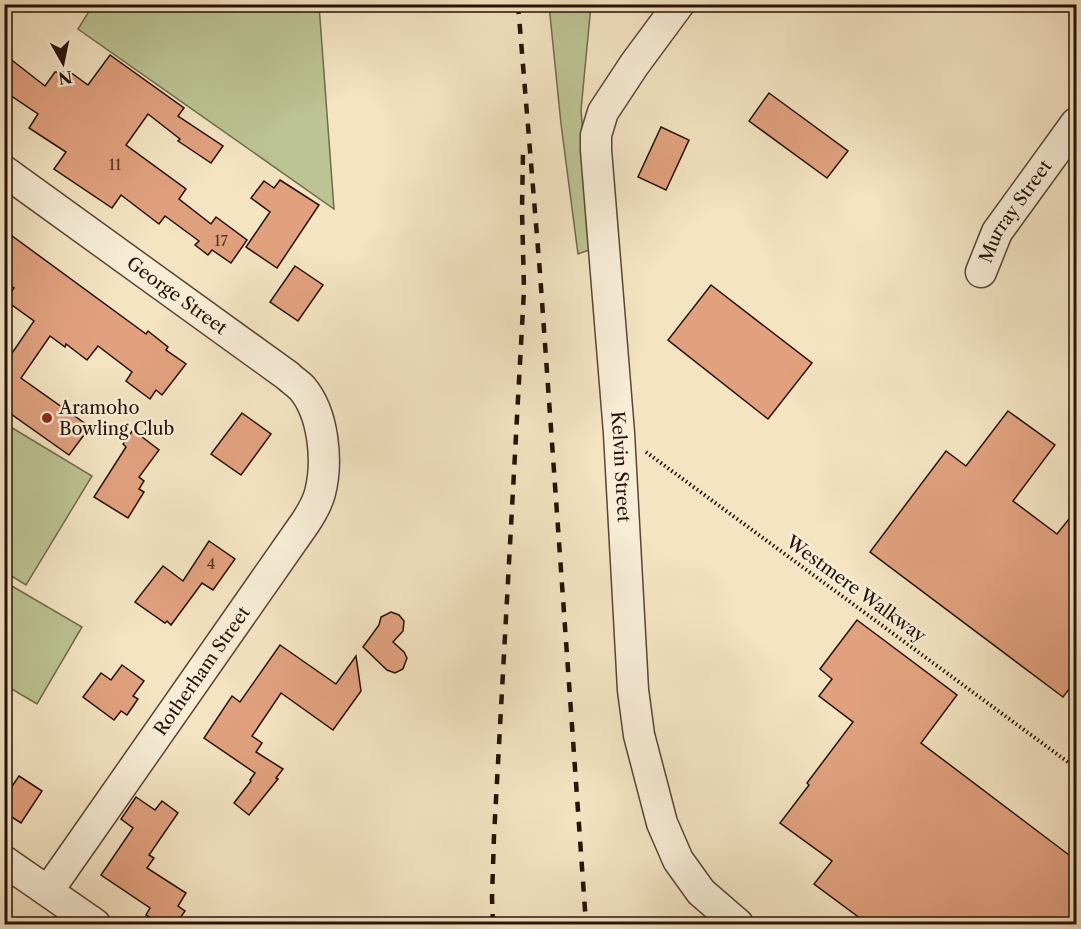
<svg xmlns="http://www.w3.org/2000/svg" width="1081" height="929" font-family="'Libre Caslon Text',serif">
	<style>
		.green { fill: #bcc493; stroke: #726a4d; stroke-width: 1.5 }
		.building { fill: #e1a17f; stroke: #271007; stroke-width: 1.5 }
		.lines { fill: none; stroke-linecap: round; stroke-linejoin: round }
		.minor-casing { stroke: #5a4536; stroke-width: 33 }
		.path { stroke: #271007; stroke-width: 4; stroke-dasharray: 1.5 3; stroke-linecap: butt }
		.minor { stroke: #f8edd7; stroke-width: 30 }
		.rail { stroke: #271007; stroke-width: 4.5; stroke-dasharray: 10 10; stroke-linecap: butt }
		.poi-dot { fill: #8f2418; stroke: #f8edd7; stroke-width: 2 }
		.labels { text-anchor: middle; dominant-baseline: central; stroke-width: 5; stroke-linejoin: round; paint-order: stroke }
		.number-label { font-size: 15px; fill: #563425 }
		.street-label { font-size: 18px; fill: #271007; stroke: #f8edd7 }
		.poi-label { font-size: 18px; fill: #271007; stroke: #f8edd7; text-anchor: start }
	</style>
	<rect width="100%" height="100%" fill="#f4e4c2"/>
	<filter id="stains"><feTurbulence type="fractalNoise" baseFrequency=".00333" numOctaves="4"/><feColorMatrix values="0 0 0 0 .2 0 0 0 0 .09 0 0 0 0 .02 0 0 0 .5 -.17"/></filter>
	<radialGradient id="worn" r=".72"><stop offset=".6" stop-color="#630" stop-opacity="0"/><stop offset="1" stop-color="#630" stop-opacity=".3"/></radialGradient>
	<g class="green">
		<path d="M 93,5 L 319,5 L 334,209 L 78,29 Z"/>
		<path d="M 549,5 L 591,5 L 581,110 L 592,249 L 578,254 L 561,124 Z"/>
		<path d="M 4,423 L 92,476 L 26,585 L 5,572 Z"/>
		<path d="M 5,582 L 82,627 L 37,704 L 5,685 Z"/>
	</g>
	<g class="building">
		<path d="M 4,54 L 45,86 L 55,72 L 70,72 L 88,85 L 110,55 L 184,108 L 178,116 L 223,146 L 211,163 L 178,141 L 180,139 L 148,114 L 126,145 L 186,189 L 179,199 L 211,224 L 216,217 L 247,240 L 231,263 L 212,250 L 208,255 L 195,245 L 199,241 L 165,216 L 159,224 L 121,195 L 112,208 L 54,169 L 66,152 L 29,128 L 38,114 L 4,91 Z"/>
		<path d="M 769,93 L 848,151 L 827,178 L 749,121 Z"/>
		<path d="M 661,127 L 689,140 L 666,190 L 638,177 Z"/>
		<path d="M 280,180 L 319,205 L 277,268 L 246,247 L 270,212 L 251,198 L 264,181 L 274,188 Z"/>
		<path d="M 4,230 L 146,334 L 148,331 L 168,347 L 166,350 L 186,364 L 162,395 L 156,390 L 150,399 L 126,381 L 132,372 L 98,346 L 87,360 L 66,344 L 65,347 L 50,336 L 21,378 L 90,427 L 69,455 L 4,409 L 4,365 L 34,321 L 5,300 L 14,288 L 4,282 Z"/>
		<path d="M 295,266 L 323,285 L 298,321 L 270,302 Z"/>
		<path d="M 711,285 L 812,363 L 768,419 L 668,340 Z"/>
		<path d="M 1008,411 L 1055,445 L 1013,501 L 1057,534 L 1077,509 L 1077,679 L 1063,697 L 870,552 L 946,451 L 966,466 Z"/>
		<path d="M 242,413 L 271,434 L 241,475 L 211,454 Z"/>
		<path d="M 133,430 L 159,450 L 139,477 L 144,481 L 139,489 L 144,492 L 128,518 L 94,497 L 126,447 L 123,444 Z"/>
		<path d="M 209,541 L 235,559 L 213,590 L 202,583 L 171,625 L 167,621 L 165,623 L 135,602 L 163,566 L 183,581 Z"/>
		<path d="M 391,612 L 399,615 L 404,621 L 403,631 L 393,642 L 404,652 L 407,658 L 403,669 L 395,673 L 387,670 L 363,647 L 379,625 L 381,617 Z"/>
		<path d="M 857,620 L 957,695 L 921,743 L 1077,861 L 1077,924 L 868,924 L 814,884 L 832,861 L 780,823 L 809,785 L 807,783 L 853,722 L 819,696 L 832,679 L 820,669 Z"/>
		<path d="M 280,645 L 336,684 L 356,656 L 361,691 L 333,730 L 281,693 L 252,736 L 262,743 L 256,752 L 283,769 L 276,778 L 278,779 L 249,815 L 234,803 L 251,781 L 250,780 L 255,773 L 204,738 L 232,696 L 240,702 Z"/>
		<path d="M 122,665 L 144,681 L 133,696 L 138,699 L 127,715 L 121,711 L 114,720 L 83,697 L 101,673 L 111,680 Z"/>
		<path d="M 19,776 L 42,791 L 21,823 L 4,812 L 4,798 Z"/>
		<path d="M 136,797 L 155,810 L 162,801 L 178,813 L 149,855 L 154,858 L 147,868 L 186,893 L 178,906 L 185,911 L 176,924 L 160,924 L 146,915 L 150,908 L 101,875 L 133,828 L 121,819 Z"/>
	</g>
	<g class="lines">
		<g class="minor-casing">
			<g id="minor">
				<path id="s1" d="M 679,4 L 634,65 L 603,112 L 596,135 L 596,150 L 619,433 L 633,690 L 639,735 L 662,823 L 678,860 L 701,892 L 738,924"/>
				<path id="s2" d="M 4,171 L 288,376 C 292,380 298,384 302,388 C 324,414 328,462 320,493 C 317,504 311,514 305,523 L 48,891"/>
				<path id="s3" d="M 981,272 L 997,232 L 1076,123"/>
				<path d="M 4,861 L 95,924"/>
			</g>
		</g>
		<path class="path" d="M 646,452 L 1076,768"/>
		<use href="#minor" class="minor"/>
		<g class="rail">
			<path d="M 518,4 L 540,273 L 586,924"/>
			<path d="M 493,924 L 492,898 L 494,836 L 524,290 L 522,210 L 523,152"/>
		</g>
	</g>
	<circle class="poi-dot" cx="47" cy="418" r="6"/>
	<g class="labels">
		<g class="number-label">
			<text x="115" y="164">11</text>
			<text x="221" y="240">17</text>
			<text x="211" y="563">4</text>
		</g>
		<g class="street-label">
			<text stroke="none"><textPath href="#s3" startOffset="70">Murray Street</textPath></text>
			<text stroke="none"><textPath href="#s2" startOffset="213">George Street</textPath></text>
			<text stroke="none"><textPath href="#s1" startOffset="489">Kelvin Street</textPath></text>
			<text transform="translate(856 589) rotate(36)">Westmere Walkway</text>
			<text transform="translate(202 671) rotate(-55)">Rotherham Street</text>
		</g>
		<g class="poi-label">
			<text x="59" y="408">Aramoho<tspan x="59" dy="21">Bowling Club</tspan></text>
		</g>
	</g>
	<rect width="1081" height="929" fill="none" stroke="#f4e4c2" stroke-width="24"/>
	<rect x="6" y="6" width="1069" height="917" fill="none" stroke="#271007" stroke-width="3"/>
	<rect x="12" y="12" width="1057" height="905" fill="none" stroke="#271007" stroke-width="1.5"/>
	<g transform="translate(63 63) rotate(171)" stroke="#f8edd7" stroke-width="4.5" paint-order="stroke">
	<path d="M0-4.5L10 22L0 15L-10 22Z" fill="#271007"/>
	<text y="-9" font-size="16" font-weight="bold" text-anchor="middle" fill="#271007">N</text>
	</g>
	<rect width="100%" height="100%" filter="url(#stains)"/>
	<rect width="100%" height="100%" fill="url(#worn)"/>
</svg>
